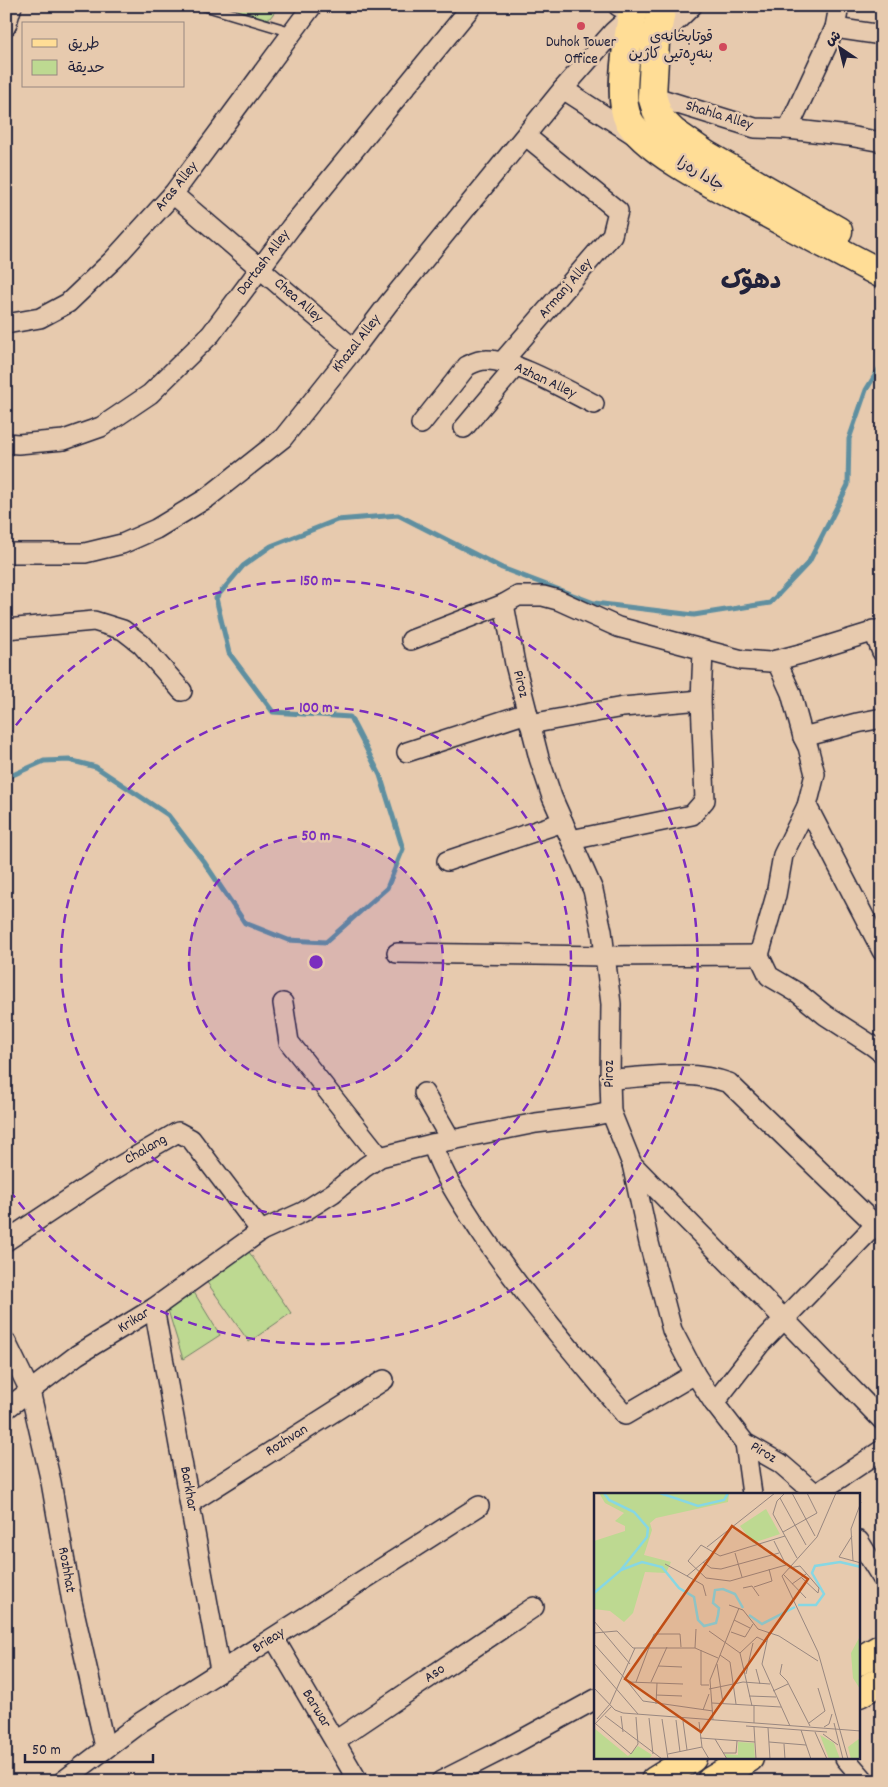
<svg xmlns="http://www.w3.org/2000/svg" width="888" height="1787" font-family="Dekko,'Playpen Sans Arabic',sans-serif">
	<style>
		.green { fill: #bdd991; stroke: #707e66 }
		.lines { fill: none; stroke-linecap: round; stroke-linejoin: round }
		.stream { stroke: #5f8fa0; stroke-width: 5 }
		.service-casing { stroke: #22223b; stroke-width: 12 }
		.minor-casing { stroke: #22223b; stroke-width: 22 }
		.primary-casing { stroke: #22223b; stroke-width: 31 }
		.service { stroke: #e7caae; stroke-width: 9 }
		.minor { stroke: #e7caae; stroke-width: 19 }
		.primary { stroke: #ffdd96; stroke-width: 28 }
		.ring { fill: none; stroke: #7b2cbf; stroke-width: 2.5; stroke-dasharray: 9 6 }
		.poi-dot { fill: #d1495b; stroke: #e7caae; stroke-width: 2 }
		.labels { text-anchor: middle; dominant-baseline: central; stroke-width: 5; stroke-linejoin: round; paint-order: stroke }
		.poi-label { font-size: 15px; fill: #22223b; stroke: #e7caae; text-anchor: end }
		.street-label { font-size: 15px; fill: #22223b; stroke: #e7caae }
		.town-label { font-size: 25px; font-weight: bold; fill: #22223b; stroke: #e7caae }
		.inset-river { fill: none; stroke: #87d7e3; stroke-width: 2.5 }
		.inset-road { fill: none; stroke: #988780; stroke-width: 1 }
		.view { fill: #c04e15; fill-opacity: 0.15; stroke: #c04e15; stroke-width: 2.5 }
		.inset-edge { fill: none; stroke: #22223b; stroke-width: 2.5 }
		.centre { fill: #7b2cbf; stroke: #e7caae; stroke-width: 2.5 }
		.ring-label { font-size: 15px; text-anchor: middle; font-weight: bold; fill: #7b2cbf; stroke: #e7caae; stroke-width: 5; stroke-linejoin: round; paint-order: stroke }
	</style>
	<rect width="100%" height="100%" fill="#e7caae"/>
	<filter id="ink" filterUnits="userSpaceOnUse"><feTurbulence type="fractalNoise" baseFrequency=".02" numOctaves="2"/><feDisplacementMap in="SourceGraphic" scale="10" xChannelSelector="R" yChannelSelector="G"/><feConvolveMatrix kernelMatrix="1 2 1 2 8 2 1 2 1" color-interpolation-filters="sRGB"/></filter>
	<g filter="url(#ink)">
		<g class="green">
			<path d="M 194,6 L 279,6 L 270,18 L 247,23 Z"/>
			<path d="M 249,1252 L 291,1313 L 249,1342 L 206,1281 Z"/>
			<path d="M 192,1289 L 220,1335 L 183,1359 L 167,1307 Z"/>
		</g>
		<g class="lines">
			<path class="stream" d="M 6,778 L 44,761 L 69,760 L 96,767 L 168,815 L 204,862 L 245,923 L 288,940 L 326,942 L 387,888 L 403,849 L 380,775 L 350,717 L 273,712 L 229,653 L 216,598 L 243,566 L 271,546 L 337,520 L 398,515 L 502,568 L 594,603 L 694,615 L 770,603 L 809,562 L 848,485 L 849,439 L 866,390 L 882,364"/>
			<g class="service-casing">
				<path id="service" d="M 205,6 L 292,32"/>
			</g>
			<g class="minor-casing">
				<g id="minor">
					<path d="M 6,26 L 12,6"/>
					<path d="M 835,28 L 882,35"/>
					<path d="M 655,42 L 692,6"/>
					<path d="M 563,89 L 636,136"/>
					<path d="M 652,96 L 755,128 L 788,129 L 849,136 L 882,142"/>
					<path d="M 788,129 L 835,28 L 839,6"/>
					<path d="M 173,194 L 354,349"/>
					<path d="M 6,324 L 40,318 L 68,303 L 114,259 L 173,194 L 312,6"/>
					<path d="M 502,362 L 612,235 L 618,211 L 526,136"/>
					<path d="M 421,424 L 467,366 C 473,363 478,360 486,360 C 513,359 568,391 594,404"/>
					<path d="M 464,428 L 516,366"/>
					<path d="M 6,443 L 18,444 L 64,440 L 101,427 L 150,394 L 211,334 L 291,227 L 472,6"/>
					<path d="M 6,553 L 85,553 L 122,544 L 156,529 L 207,498 L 283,438 L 354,349 L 388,304 L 563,89 L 613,32 L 633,14 L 618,6"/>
					<path d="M 504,604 L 515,664 L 539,758 L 552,797 L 593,890 L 602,931 L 611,1004 L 610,1079 L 611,1112 L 632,1164 L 649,1243 L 672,1330 L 695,1374 L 714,1403 L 745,1443 L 780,1463 L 816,1494"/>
					<path d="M 6,629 L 94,621 L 123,630 L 141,644 L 182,691"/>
					<path d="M 873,630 L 882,652"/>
					<path d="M 411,640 L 504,604 L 518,596 L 543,596 L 558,600 L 618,627 L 742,660 L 770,662 L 804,653 L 882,629"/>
					<path d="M 776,660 L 791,693 L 803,737"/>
					<path d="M 882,718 L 857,723 L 803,737 L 808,747 L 815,774 L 807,806 L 783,855 L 776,895 L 759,955 L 769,976 L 798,993 L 825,1015 L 873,1046 L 882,1053"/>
					<path d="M 530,724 L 623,707 L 701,700"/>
					<path d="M 407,752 L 527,713"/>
					<path d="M 807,806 L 882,951"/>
					<path d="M 571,840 L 692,815 L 705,800 L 701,700 L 703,651"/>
					<path d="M 447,861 L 563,822"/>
					<path d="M 397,953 L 605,956 L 759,955"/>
					<path d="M 283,1003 L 289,1042 L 380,1157"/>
					<path d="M 610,1079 C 650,1077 690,1069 729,1083 L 882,1231"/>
					<path d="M 424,1093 L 451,1140"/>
					<path d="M 432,1144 C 444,1177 460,1201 479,1230 C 523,1295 575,1354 625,1415 L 695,1374"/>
					<path d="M 632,1164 L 784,1319 L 882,1420"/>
					<path d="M 6,1241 L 113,1170 L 178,1132 L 191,1139 L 261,1231"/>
					<path d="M 154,1308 L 220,1670"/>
					<path d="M 6,1342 L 30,1391 L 51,1482 L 72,1602 L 105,1747"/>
					<path d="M 714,1403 L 761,1343 L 882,1218"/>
					<path d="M 6,1409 L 77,1355 L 154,1308 L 261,1231 L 303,1212 L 333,1193 L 365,1167 L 380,1157 L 432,1144 L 536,1123 L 592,1116 L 611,1112"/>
					<path d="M 745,1443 L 752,1494"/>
					<path d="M 816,1494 L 882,1450"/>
					<path d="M 190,1503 L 384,1380"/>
					<path d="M 859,1541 L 882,1578"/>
					<path d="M 274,1638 L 358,1781"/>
					<path d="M 335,1741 L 534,1607"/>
					<path d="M 845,1758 L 865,1781"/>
					<path d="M 63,1781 L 141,1722 L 479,1506"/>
					<path d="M 441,1781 L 512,1745 L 596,1699"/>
				</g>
			</g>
			<g class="primary-casing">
				<g id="primary">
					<path d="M 634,6 C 629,32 617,97 628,119 C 644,151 722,189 754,206 C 797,229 839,252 882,274"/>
					<path d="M 662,6 L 655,42 L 652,96 L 657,112 L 661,120 L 673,132 L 706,155 L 838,231"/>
					<path d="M 859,1661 L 882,1648"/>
					<path d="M 859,1693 L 882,1680"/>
					<path d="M 655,1781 L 692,1758"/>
					<path d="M 711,1781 L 749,1758"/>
				</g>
			</g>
			<use href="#service" class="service"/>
			<use href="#minor" class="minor"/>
			<use href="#primary" class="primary"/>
		</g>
	</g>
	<circle cx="316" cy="962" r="127" fill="#7b2cbf" fill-opacity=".12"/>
	<g class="ring">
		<circle cx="316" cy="962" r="127"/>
		<circle cx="316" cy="962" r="255"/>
		<path d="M7 737A382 382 0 1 1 7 1187"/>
	</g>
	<g class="poi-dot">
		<circle cx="581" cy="26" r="5"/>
		<circle cx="723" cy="47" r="5"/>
	</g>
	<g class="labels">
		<g class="poi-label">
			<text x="713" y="38">قوتابخانەی<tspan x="713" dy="17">بنەڕەتیی کاژین</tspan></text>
			<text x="581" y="43" text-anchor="middle">Duhok Tower<tspan x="581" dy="17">Office</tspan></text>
		</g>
		<g class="street-label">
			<text transform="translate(719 116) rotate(17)">Shahla Alley</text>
			<text transform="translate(700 175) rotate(31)">جادا ره‌زا</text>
			<text transform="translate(177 187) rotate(-51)">Aras Alley</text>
			<text transform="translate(264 263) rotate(-53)">Dartash Alley</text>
			<text transform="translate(566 289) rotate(-49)">Armanj Alley</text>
			<text transform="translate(298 301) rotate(41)">Chea Alley</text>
			<text transform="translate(357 344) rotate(-52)">Khazal Alley</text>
			<text transform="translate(545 381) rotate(25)">Azhan Alley</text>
			<text transform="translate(520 684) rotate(76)">Piroz</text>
			<text transform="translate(610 1074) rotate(-90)">Piroz</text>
			<text transform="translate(146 1150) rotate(-30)">Chalang</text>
			<text transform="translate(134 1321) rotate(-32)">Krikar</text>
			<text transform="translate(287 1441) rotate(-32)">Rozhvan</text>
			<text transform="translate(763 1453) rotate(31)">Piroz</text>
			<text transform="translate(188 1489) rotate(80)">Barkhar</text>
			<text transform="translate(66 1570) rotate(80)">Rozhhat</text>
			<text transform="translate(269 1641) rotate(-32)">Brieay</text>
			<text transform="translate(435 1674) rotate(-34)">Aso</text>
			<text transform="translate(316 1709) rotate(59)">Barwar</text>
		</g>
		<g class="town-label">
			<text x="751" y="283">دھۆک</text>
		</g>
	</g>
	<g transform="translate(594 1493)">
		<rect width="266" height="266" fill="#e7caae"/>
		<path d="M 5,0 L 135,0 L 134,9 L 62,25 L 56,30 L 58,37 L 50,62 L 77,69 L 72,80 L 51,79 L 39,120 L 30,129 L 16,118 L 0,116 L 0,48 L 31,38 L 31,33 L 21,28 L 30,20 L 11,10 ZM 172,16 L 186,41 L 159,50 L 146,33 ZM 266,143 L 267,196 L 266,196 L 259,185 L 257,160 ZM 0,235 L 34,263 L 44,253 L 58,262 L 55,266 L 0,266 ZM 226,242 L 240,250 L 246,266 L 235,266 ZM 266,245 L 266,266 L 257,266 L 254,254 ZM 144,249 L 160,250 L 161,266 L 133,266 L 131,261 L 144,262 Z" fill="#bdd991"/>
		<path class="inset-river" d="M 66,0 L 104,13 L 130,7 L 134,0M 27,77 L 48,69 L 68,74 L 85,95 L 100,104 L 104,127 L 110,133 L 122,130 L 124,122 L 125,115 L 119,110 L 121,97 L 129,96 L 141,101 L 149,115M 0,100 L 26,78 L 53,44 L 54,35 L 40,19 L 15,7 L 10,0M 204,112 L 222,112 L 230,101 L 218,80 L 221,73 L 246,69 L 267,74M 155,122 L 168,131 L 201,114"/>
		<path class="inset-road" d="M 191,0 L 183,8 L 179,21 L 203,65M 198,0 L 221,43M 242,0 L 223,44 L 188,83 L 224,159 L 254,266M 186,5 L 212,52M 189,39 L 223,20 L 213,0M 258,43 L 245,64 L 267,70M 180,48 L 192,72 L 136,88 L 112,85 L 94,68 L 107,52 L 126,63 L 191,43M 113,54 L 181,0M 141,60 L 148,84M 259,68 L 257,36 L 267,9M 109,69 L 117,75 L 127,76 L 185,60M 71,71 L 93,83 L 119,61M 195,75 L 206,73 L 225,95 L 224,100M 189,81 L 212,105M 93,83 L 109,92 L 112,103M 208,85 L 224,100M 198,91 L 212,81M 160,94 L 178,88 L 175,76M 149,95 L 158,93 L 165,103M 135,112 L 149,117 L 164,136 L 185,143 L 224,168M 140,127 L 156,135M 0,128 L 36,171M 115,138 L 146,160M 137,139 L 151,144 L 159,131M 175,139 L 168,171 L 196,233M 0,140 L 23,138 L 39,155 L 101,155 L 124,165M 0,151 L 34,189 L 89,191M 101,155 L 102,136M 107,157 L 107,192 L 115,192M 126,162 L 136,169 L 142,211M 0,170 L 44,221M 123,171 L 129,210M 188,171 L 186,181 L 193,188 L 216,233M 64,173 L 88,174M 162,176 L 166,191M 152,181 L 159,150M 33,188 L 49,208 L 119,218M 42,189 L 60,141 L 86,141 L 87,154M 57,189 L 73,154M 0,195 L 21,217 L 29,220 L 267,238M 115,196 L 149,189 L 176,191M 179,198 L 194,191M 62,202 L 88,203M 155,203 L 182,204M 118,210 L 187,214M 16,211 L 41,155M 62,211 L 63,190M 158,213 L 146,160 L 163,144 L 173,149M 109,217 L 115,201M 11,223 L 68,266M 27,223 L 29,239M 55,225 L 59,261M 3,226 L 16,211M 68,226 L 74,266M 82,227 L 86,259M 119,227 L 116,187 L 145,115M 89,228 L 93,257M 105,229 L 108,254 L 115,266M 160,230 L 160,213M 215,230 L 231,218 L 224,195M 240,230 L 249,266M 2,231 L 37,261 L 44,251 L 42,224M 0,232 L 18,213M 152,233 L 233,239M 160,234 L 162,266M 230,234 L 235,231 L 238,221M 174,235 L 176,266M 207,237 L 217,266M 221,239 L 233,266M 229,241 L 244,252M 106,245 L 161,249M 121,246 L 133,266M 175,249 L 212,252M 190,251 L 191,266M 129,260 L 142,260 L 143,248M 74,261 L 108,254"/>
		<path class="view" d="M 138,33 L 214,86 L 107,239 L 31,186 Z"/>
		<rect width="266" height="266" class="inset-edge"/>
	</g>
	<circle cx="316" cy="962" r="8" class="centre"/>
	<g class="ring-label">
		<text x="316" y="585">150 m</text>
		<text x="316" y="712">100 m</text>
		<text x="316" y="840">50 m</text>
	</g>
	<rect width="888" height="1787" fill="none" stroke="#e7caae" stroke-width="25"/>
	<rect x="12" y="12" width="863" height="1762" fill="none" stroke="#22223b" stroke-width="2" filter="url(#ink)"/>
	<rect x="22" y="22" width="162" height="65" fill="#e7caae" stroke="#988780"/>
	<rect x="32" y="39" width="25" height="8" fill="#ffdd96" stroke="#988780"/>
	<text x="68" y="48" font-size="15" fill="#22223b">طريق</text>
	<rect x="32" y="60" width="25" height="15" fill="#bdd991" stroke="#988780"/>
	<text x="68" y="72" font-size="15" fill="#22223b">حديقة</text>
	<g transform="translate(840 48) rotate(325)" stroke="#e7caae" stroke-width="4" paint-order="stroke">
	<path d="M0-4L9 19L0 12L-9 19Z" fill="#22223b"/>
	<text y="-8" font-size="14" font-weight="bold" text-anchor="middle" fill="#22223b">ش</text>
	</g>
	<path d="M25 1754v8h128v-8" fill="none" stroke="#22223b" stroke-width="2.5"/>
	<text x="32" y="1754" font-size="15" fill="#22223b" stroke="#e7caae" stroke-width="4" paint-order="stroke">50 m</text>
</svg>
